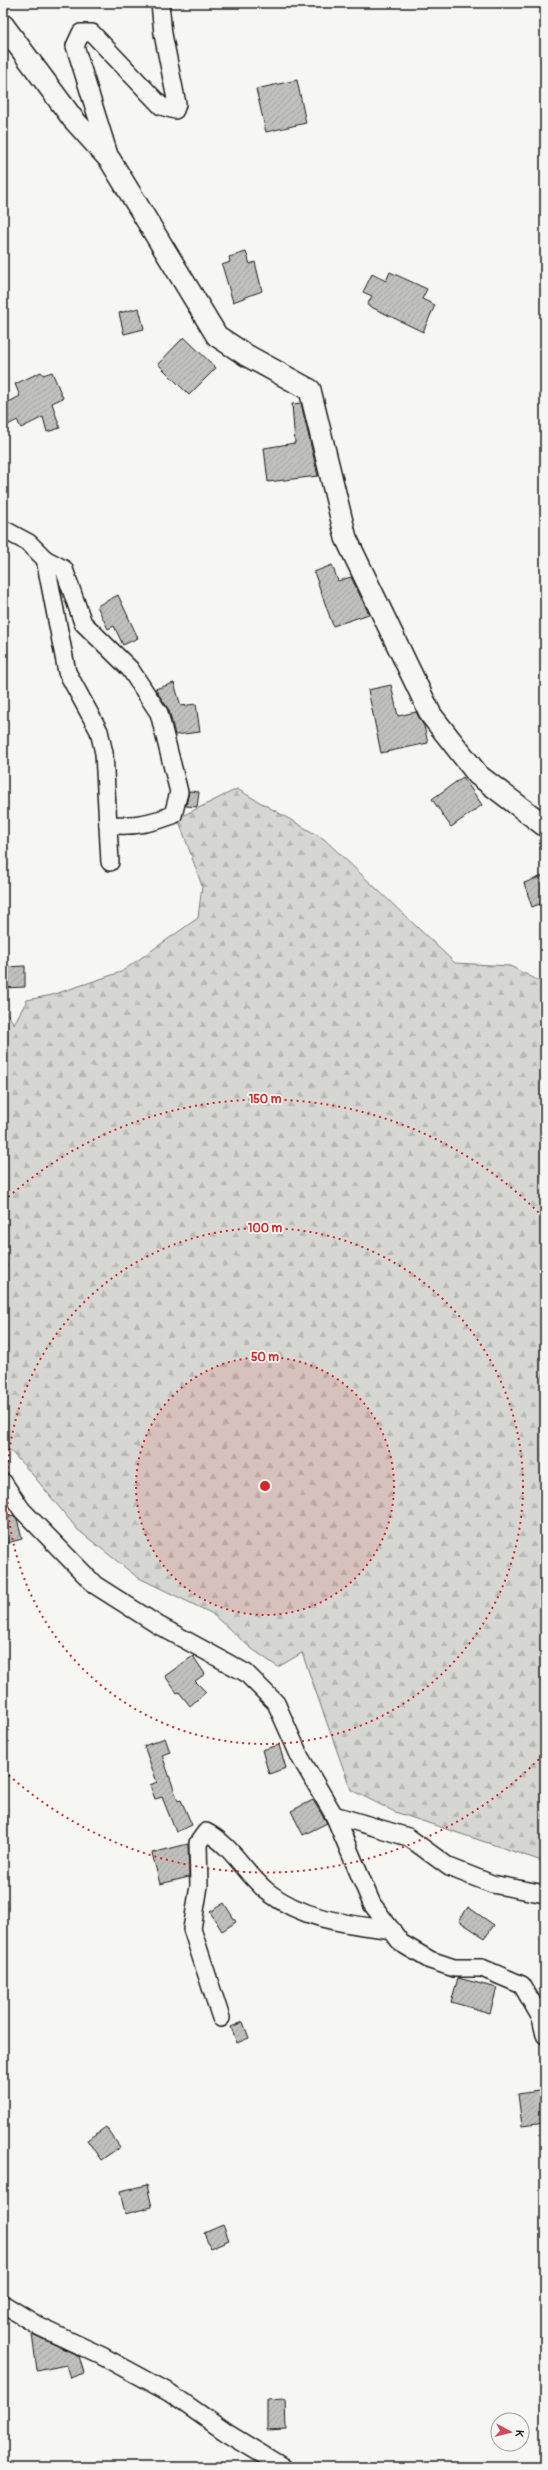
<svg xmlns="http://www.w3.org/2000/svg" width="548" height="2470" font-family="Pangolin,sans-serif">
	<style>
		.forest { fill: url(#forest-firs); stroke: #797977 }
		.building { fill: url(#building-hatch); stroke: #1c1c1c }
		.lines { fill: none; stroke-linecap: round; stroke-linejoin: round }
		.minor-casing { stroke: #1c1c1c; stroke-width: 20 }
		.tertiary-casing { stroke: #1c1c1c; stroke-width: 24 }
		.minor { stroke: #f6f6f2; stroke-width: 17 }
		.tertiary { stroke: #f6f6f2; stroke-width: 21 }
		.ring { fill: none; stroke: #d62828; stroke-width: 2; stroke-dasharray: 2 4 }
		.centre { fill: #d62828; stroke: #f6f6f2; stroke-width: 2 }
		.ring-label { font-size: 12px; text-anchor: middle; font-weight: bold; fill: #d62828; stroke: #f6f6f2; stroke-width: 3.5; stroke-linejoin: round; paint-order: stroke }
	</style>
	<defs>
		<pattern id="forest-firs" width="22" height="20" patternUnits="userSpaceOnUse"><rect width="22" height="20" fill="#d6d6d2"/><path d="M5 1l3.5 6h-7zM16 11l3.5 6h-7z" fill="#b7b7b4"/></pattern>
		<pattern id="building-hatch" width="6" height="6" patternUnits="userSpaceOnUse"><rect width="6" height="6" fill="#c0c0bd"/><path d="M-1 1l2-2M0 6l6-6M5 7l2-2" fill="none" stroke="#a4a4a2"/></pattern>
	</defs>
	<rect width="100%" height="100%" fill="#f6f6f2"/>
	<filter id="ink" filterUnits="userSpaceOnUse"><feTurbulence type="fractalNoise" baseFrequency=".025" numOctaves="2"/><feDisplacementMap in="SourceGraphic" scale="8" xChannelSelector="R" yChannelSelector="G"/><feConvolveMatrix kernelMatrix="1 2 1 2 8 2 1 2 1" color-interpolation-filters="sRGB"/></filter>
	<g filter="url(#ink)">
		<path class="forest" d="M 237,789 L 324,839 L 455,963 L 510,966 L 545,984 L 545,1862 L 395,1812 L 351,1790 L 302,1653 L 278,1667 L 252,1649 L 211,1613 L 137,1577 L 78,1530 L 32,1474 L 3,1443 L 6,1404 L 3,1401 L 3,1007 L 14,1024 L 27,1000 L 52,995 L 121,972 L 198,918 L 202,886 L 178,818 Z"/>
		<g class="building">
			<path d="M 297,80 L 306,123 L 266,132 L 256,89 Z"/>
			<path d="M 246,252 L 250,264 L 255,262 L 262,291 L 233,302 L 222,265 L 230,262 L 229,257 Z"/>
			<path d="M 390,272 L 427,289 L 422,299 L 435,305 L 423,332 L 367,305 L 372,296 L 363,292 L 372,274 L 386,281 Z"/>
			<path d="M 139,308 L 144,329 L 124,334 L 119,313 Z"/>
			<path d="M 184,337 L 216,368 L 189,395 L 158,364 Z"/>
			<path d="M 41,372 L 43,375 L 52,372 L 63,398 L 52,403 L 60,428 L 47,432 L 43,417 L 21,428 L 17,420 L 8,425 L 3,415 L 3,405 L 20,396 L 15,384 Z"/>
			<path d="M 301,403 L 318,476 L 268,482 L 264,448 L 295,443 L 292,404 Z"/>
			<path d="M 332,565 L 338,581 L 351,577 L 369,614 L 333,626 L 314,572 Z"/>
			<path d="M 118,595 L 138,638 L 123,645 L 114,626 L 108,629 L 97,606 Z"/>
			<path d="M 174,683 L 181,706 L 196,704 L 200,732 L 175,735 L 169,710 L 155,689 Z"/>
			<path d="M 391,685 L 398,716 L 416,712 L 424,726 L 428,743 L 381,753 L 368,690 Z"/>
			<path d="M 463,777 L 482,805 L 451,827 L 432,799 Z"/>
			<path d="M 189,791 L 199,792 L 197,807 L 186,806 Z"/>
			<path d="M 545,875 L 545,902 L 532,907 L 524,883 Z"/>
			<path d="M 25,966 L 25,987 L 3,988 L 3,967 Z"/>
			<path d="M 13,1515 L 17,1519 L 22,1539 L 3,1544 L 3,1518 Z"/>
			<path d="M 193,1656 L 205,1674 L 195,1681 L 206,1692 L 190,1706 L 179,1692 L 177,1693 L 165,1676 Z"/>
			<path d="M 165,1738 L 170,1752 L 162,1755 L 178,1801 L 181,1800 L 192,1825 L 176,1832 L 162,1797 L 155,1799 L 150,1785 L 157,1782 L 144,1746 Z"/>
			<path d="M 279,1745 L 286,1768 L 269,1774 L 262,1750 Z"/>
			<path d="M 313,1800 L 327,1823 L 303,1835 L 291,1811 Z"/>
			<path d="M 188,1844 L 189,1877 L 160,1884 L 152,1853 Z"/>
			<path d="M 224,1903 L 236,1922 L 222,1931 L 210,1912 Z"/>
			<path d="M 468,1907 L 494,1925 L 485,1938 L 459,1921 Z"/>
			<path d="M 458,1978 L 497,1988 L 490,2013 L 451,2002 Z"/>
			<path d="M 243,2022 L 249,2038 L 237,2043 L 231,2027 Z"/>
			<path d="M 545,2090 L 545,2123 L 522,2126 L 518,2094 Z"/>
			<path d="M 106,2127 L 120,2147 L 101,2160 L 87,2140 Z"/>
			<path d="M 147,2185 L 152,2207 L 125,2214 L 120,2191 Z"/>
			<path d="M 223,2225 L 229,2240 L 210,2248 L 204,2233 Z"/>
			<path d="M 32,2334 L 79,2356 L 84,2373 L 70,2378 L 66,2365 L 37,2371 Z"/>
			<path d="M 285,2399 L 286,2429 L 267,2430 L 267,2400 Z"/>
		</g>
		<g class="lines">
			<g class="minor-casing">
				<g id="minor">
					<path d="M 110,158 L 75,46 L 81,33 L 92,33 L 161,106 L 175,110 L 177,104 L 163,34 L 160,3"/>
					<path d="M 3,529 L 29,543 L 45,559 L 67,672 L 99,731 L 104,753 L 110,862"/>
					<path d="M 45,559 L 64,569 L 83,623 L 130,669 L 159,713 L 179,792 L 173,815 C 152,823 130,828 108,824"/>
					<path d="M 3,1482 L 22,1510 L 95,1585 L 158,1625 L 246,1673 L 276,1703 L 300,1757 L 334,1815 L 408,1837 L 449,1867 L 492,1884 L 545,1894"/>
					<path d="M 334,1815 L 372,1904 L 401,1943 L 430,1960 L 454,1968 L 482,1968 L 522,1985 L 541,2018 L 545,2035"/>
					<path d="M 221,2018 L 192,1929 L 199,1886 L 198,1843 L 206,1832 C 232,1845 245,1874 268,1892 C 304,1920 348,1924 392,1930"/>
					<path d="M 3,2304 L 40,2327 L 102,2356 L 170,2393 L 227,2433 L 283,2467"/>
				</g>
			</g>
			<g class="tertiary-casing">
				<path id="tertiary" d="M 3,25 L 73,119 L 110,160 L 217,336 L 246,355 L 310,390 L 346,538 L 431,715 L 478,775 L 545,826"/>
			</g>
			<use href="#minor" class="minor"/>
			<use href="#tertiary" class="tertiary"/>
		</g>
	</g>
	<circle cx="265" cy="1486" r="129" fill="#d62828" fill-opacity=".12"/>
	<g class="ring">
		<circle cx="265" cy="1486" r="129"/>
		<circle cx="265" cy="1486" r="258"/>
		<path d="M543 1755A387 387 0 0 1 4 1771M4 1201A387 387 0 0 1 543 1217"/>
	</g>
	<circle cx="265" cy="1486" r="6" class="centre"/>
	<g class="ring-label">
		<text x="265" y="1103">150 m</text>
		<text x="265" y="1232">100 m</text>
		<text x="265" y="1361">50 m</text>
	</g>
	<rect width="548" height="2470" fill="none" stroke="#f6f6f2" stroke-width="16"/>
	<rect x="8" y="8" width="532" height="2454" fill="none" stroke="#1c1c1c" stroke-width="1.5" filter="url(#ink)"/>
	<g transform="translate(510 2432) rotate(97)"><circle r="19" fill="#f6f6f2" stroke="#9f9f9c"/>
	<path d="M0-3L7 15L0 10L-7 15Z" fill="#d1495b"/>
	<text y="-6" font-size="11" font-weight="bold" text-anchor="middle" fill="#1c1c1c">K</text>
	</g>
</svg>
